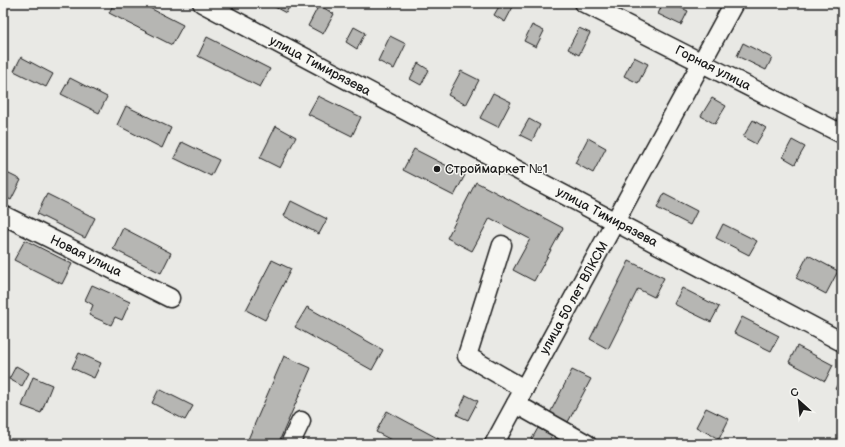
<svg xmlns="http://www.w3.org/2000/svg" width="845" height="447" font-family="'Balsamiq Sans',sans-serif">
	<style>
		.building { fill: #b6b6b3; stroke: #1c1c1c }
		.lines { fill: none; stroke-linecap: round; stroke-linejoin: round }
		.minor-casing { stroke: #1c1c1c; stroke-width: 21 }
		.minor { stroke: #f6f6f2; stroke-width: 18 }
		.poi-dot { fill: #1c1c1c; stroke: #f6f6f2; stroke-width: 1.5 }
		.labels { text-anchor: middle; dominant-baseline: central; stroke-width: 3; stroke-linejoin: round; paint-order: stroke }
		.street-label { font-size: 13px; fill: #1c1c1c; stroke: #f6f6f2 }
		.poi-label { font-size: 13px; fill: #1c1c1c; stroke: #f6f6f2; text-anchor: start }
	</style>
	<rect width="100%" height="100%" fill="#e9e9e5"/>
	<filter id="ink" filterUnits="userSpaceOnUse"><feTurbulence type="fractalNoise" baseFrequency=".025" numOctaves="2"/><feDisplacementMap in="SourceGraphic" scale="8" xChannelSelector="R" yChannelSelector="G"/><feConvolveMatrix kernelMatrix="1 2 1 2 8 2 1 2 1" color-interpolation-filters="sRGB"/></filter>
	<g filter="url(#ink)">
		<g class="building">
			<path d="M 114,3 L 140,3 L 183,25 L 172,45 L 109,13 Z"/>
			<path d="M 272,3 L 291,3 L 286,13 L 271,5 Z"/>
			<path d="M 501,3 L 515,3 L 505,22 L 494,15 Z"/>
			<path d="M 663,3 L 671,3 L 688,11 L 681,25 L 658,14 Z"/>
			<path d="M 319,5 L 334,14 L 323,34 L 308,26 Z"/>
			<path d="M 532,25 L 544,31 L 536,47 L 524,41 Z"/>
			<path d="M 354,27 L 365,33 L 357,49 L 346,42 Z"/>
			<path d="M 579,28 L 590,33 L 579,55 L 568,49 Z"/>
			<path d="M 390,36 L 406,44 L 394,69 L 378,61 Z"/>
			<path d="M 207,37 L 270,69 L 260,87 L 198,56 Z"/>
			<path d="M 743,43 L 772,58 L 766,70 L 737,56 Z"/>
			<path d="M 21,57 L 53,74 L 46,87 L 14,71 Z"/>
			<path d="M 634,57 L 648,64 L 638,83 L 624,76 Z"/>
			<path d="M 418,63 L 429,70 L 421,85 L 410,79 Z"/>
			<path d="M 461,71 L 479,80 L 466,105 L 448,95 Z"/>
			<path d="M 70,78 L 107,97 L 99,113 L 61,94 Z"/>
			<path d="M 493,93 L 511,102 L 498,127 L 480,118 Z"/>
			<path d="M 318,96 L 361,117 L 352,136 L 308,114 Z"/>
			<path d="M 712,98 L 726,106 L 715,124 L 701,116 Z"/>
			<path d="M 126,106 L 171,128 L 162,148 L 117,125 Z"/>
			<path d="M 529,119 L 540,125 L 532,141 L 520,135 Z"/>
			<path d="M 753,120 L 766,128 L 756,144 L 743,137 Z"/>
			<path d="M 276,126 L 296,137 L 280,168 L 260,158 Z"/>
			<path d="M 588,138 L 606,148 L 593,173 L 575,163 Z"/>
			<path d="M 792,140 L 805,147 L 795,164 L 783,157 Z"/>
			<path d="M 182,142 L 219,160 L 211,176 L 174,158 Z"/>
			<path d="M 414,149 L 465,175 L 454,196 L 403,170 Z"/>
			<path d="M 3,171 L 21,180 L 11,200 L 3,196 Z"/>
			<path d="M 476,182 L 563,228 L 534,281 L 513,270 L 530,239 L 490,218 L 472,251 L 447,238 Z"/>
			<path d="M 47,194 L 95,218 L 85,238 L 37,214 Z"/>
			<path d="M 664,194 L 697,211 L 690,225 L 657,208 Z"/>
			<path d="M 291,201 L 327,219 L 319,234 L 284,216 Z"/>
			<path d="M 723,224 L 757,241 L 749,255 L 716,238 Z"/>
			<path d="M 123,228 L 171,253 L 161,273 L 113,249 Z"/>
			<path d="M 25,240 L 72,264 L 62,284 L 14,260 Z"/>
			<path d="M 808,255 L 838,271 L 826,294 L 796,278 Z"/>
			<path d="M 272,260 L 291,269 L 265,320 L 246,310 Z"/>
			<path d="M 629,261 L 664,278 L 654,297 L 638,289 L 608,349 L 590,339 Z"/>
			<path d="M 92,285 L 130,302 L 122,320 L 115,317 L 111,325 L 89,315 L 93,305 L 85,300 Z"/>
			<path d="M 682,288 L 719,307 L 711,322 L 674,304 Z"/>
			<path d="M 307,307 L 383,350 L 372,370 L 295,327 Z"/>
			<path d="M 742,317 L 779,336 L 771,351 L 734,333 Z"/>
			<path d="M 797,346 L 833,365 L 825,381 L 789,362 Z"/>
			<path d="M 79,353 L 101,363 L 94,378 L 72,368 Z"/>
			<path d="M 284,356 L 311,368 L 278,444 L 246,444 Z"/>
			<path d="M 16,366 L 29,373 L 22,386 L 9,379 Z"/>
			<path d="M 572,370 L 591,379 L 568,422 L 550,413 Z"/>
			<path d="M 842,376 L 842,392 L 835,389 Z"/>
			<path d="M 33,377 L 52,385 L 41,413 L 22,406 Z"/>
			<path d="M 159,389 L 193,406 L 185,420 L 152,403 Z"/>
			<path d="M 466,395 L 478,401 L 468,420 L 457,415 Z"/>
			<path d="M 706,408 L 729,419 L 719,439 L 696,427 Z"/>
			<path d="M 387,411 L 439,439 L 437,444 L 399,444 L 376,432 Z"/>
			<path d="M 538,428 L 568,444 L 529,444 Z"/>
		</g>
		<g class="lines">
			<g class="minor-casing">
				<g id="minor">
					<path d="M 202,3 L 842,342"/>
					<path d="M 584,3 L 842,134"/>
					<path d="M 3,215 L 170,298"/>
					<path d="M 502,245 L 467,356 L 524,389"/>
					<path d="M 516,404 L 587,444"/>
					<path d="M 290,444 L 301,421"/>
					<path d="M 494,444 L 734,3"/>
				</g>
			</g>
			<use href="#minor" class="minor"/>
		</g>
	</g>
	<circle class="poi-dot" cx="437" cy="169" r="4"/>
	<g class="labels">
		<g class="street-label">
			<text transform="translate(320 66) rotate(28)">улица Тимирязева</text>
			<text transform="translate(713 68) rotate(27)">Горная улица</text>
			<text transform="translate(607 217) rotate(28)">улица Тимирязева</text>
			<text transform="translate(86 256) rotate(26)">Новая улица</text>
			<text transform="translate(574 298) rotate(-61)">улица 50 лет ВЛКСМ</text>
		</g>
		<g class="poi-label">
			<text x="445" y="169">Строймаркет №1</text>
		</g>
	</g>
	<rect width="845" height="447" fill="none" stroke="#f6f6f2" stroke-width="16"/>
	<rect x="8" y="8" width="829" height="431" fill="none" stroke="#1c1c1c" stroke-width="1.5" filter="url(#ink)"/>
	<g transform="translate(799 401) rotate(333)" stroke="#f6f6f2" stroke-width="3" paint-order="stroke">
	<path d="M0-3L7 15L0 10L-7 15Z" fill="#1c1c1c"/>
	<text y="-6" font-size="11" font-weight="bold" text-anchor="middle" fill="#1c1c1c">С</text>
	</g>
</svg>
